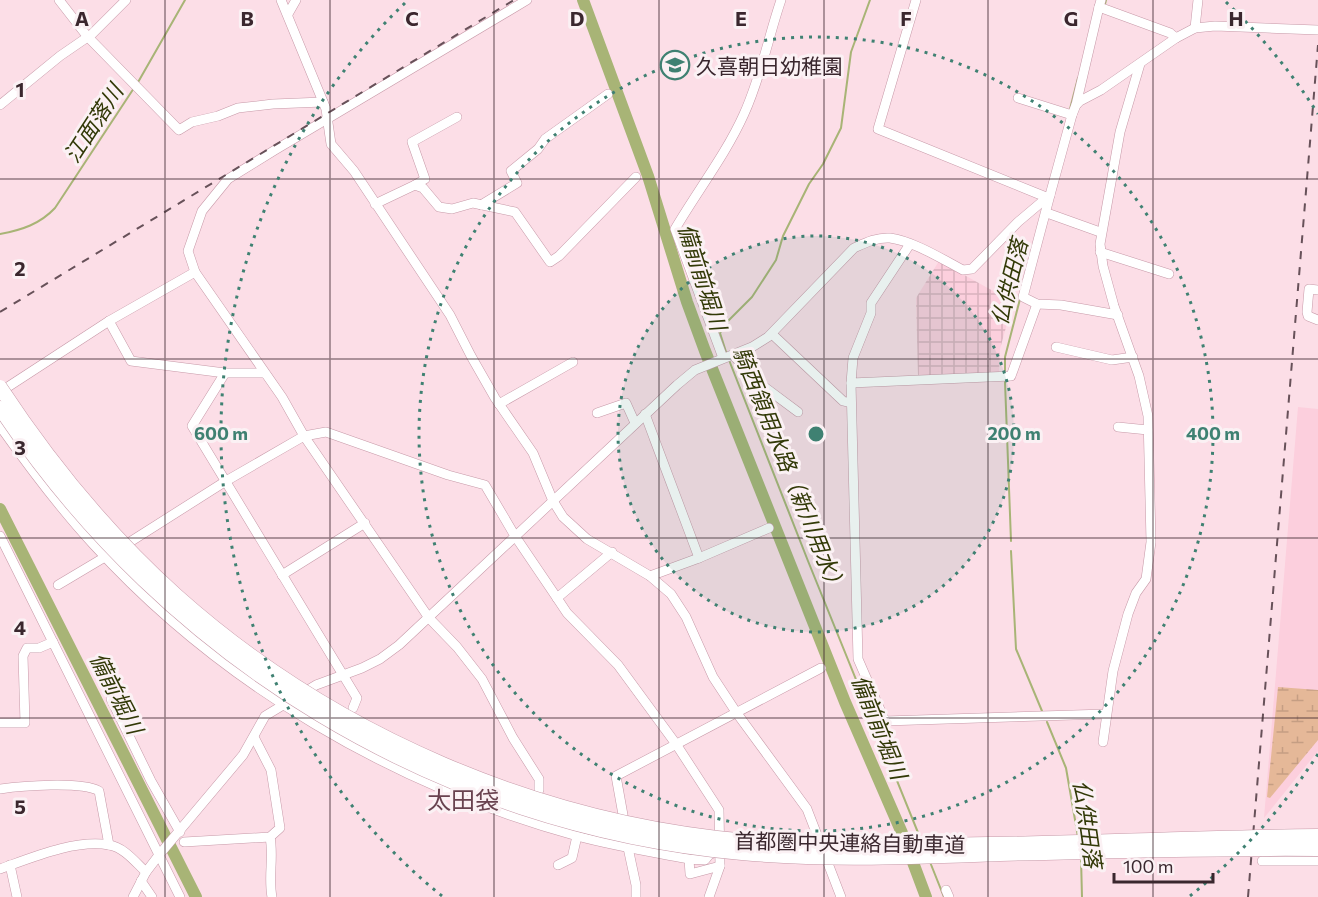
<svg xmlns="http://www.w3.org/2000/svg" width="1318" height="897" font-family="Commissioner,'Noto Sans JP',sans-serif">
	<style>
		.built { fill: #fccfdd }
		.industrial { fill: url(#industrial-grid) }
		.wetland { fill: url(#wetland-marsh) }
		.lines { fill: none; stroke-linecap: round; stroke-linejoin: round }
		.stream { stroke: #a8b476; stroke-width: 2 }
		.river { stroke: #a8b476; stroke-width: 12 }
		.minor-casing { stroke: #c799a8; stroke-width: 10 }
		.minor { stroke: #fff; stroke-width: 9 }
		.rail { stroke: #675159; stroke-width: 2; stroke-dasharray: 8 8; stroke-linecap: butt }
		.highway-bridge-casing { stroke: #c799a8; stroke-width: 15; stroke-linecap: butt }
		.highway-bridge { stroke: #fff; stroke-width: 14 }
		.grid { fill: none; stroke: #3a272e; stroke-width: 1.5; stroke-opacity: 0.55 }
		.ring { fill: none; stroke: #3f8172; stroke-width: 3; stroke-dasharray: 3 6 }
		.labels { text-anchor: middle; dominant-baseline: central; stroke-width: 6; stroke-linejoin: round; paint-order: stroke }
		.poi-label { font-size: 21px; fill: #3a272e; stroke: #fbf1f4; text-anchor: start }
		.street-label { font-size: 21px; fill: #3a272e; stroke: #fbf1f4 }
		.water-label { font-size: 22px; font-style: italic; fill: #323907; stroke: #fbf1f4 }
		.quarter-label { font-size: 24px; fill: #69424f; stroke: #fbf1f4 }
		.grid-label { font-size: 20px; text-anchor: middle; font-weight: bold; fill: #3a272e; stroke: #fbf1f4; stroke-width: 6; stroke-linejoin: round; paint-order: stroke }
		.centre { fill: #3f8172; stroke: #fbf1f4; stroke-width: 3 }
		.ring-label { font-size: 18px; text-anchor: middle; font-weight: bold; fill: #3f8172; stroke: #fbf1f4; stroke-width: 6; stroke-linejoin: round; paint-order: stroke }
	</style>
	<defs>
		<pattern id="industrial-grid" width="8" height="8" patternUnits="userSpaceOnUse" patternTransform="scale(1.5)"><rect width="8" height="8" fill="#fccfdd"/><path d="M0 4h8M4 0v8" fill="none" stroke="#d9b2be"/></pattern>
		<pattern id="wetland-marsh" width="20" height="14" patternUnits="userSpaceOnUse" patternTransform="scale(1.5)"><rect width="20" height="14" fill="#e5b898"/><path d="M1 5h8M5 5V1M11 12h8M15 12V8" fill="none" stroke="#c59e83"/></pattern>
	</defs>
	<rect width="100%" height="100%" fill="#fcdee7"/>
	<path class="built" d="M 1298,407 L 1318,409 L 1318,751 L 1264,818 Z"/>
	<path class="industrial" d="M 939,261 L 1013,302 L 1000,349 L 999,374 L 918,376 L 916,298 Z"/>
	<path class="wetland" d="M 1278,687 L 1318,690 L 1318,740 L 1270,798 L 1267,797 Z"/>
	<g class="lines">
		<g class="stream">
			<path d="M 1105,4 L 1106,0"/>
			<path d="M 137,84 L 185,0"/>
			<path d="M 1070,109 L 1078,78"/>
			<path d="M 0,234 C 22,230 40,224 55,208 L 134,88"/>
			<path d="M 727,355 L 720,333 L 727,322 L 752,297 L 776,260 L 783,236 L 809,184 L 823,164 L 841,128 L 851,52 L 870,0"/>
			<path d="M 729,360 L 808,561 L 921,840"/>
			<path d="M 1005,371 L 1005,357 L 1020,299"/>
			<path d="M 1005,382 L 1011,541"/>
			<path d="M 1011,551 L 1016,649 L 1042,711"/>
			<path d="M 1047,722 L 1066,768 L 1078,837"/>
			<path d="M 1081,858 L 1082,897"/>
			<path d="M 930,862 L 944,897"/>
		</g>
		<g class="river">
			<path d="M 583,0 L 648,176 L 687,302 L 705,351 L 845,702 L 902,833 L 926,897"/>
			<path d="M 0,509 L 196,897"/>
		</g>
		<g class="minor-casing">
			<g id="minor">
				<path d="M 59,0 L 87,36 L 179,130 L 192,122 L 218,116 L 238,108 L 273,104 L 323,102"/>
				<path d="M 281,0 L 326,109 L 331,144 L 354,171 L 450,315 L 471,356 L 495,398 L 533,453 L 553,501 L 563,517 L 587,539 L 650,576 L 671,594 L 686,617 L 713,677 L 736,712 L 807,809 L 841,897"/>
				<path d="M 527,0 L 275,150 L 228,179 L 202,211 L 188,251 L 195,272 L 282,397 L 304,436 L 429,618 L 457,647 L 482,679 L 513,738 L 539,779 L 539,790"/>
				<path d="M 916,0 L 878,129 L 1046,197"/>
				<path d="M 1101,0 L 1099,7 L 1170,33 L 1176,38"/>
				<path d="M 288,14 L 296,0"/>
				<path d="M 1195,28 L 1198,0"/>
				<path d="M 1018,98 L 1072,115"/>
				<path d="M 0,105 L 60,56 L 92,34 L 126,0"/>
				<path d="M 1076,105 L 1099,7"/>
				<path d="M 415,185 L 425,179 L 412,142 L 457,117"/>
				<path d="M 1050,195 L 1023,297 L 1037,304 L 1061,305 L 1118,315"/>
				<path d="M 375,204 L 415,185 L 423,188 L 439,207 L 452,209 L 473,203 L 515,212 L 550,262 L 559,256 L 636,177"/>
				<path d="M 481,205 L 517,183 L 511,171 L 538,149 L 545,139 L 608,94"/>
				<path d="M 1047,213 L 1100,232"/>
				<path d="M 910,244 L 871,303 L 871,313 L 853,358 L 851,383 L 1011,376 L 1037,304"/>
				<path d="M 1100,252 L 1169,274"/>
				<path d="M 1318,290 L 1309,289 L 1307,312 L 1308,316 L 1318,320"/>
				<path d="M 109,321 L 131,361 L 225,373 L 264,373"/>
				<path d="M 772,334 L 843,401 L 851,403"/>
				<path d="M 1056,347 L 1112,360 L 1133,357"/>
				<path d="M 733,355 L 759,383 L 798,412"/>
				<path d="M 723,358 L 675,229 C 698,190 726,154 744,114 C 761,77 768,38 781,0"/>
				<path d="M 225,373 L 192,426 L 357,698 L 353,708"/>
				<path d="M 851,383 L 858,659 L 885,721 L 1106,714"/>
				<path d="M 0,392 L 109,321 L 195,272"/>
				<path d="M 499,404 L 573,362"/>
				<path d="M 597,413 L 626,403 L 635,423"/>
				<path d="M 645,414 L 699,558"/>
				<path d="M 0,426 C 29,467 59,507 93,544 C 221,685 395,786 577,836 C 614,846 651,852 689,859"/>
				<path d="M 1118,427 L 1148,430"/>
				<path d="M 0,536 L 180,897"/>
				<path d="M 122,547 L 226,481 L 304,436 L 326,432 L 448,475 L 485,485 L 515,536 L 557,598 L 612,552"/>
				<path d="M 282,575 L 365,523"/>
				<path d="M 650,576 L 699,558 L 769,528"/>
				<path d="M 58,585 L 110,554"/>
				<path d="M 557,598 L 567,613 L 618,665 L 676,744 L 719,810 L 720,866 L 709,897"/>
				<path d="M 111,699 L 151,781 L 180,832"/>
				<path d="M 0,723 L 25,723 L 23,656 L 27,648 L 39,648 L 53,642"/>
				<path d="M 1103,742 L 1113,671 L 1128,614 L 1136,593 L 1146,579 L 1151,542 L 1148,416 L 1139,376 L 1114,306 L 1103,266 L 1100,244 L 1120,132 L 1140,64"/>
				<path d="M 0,789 C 21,786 81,781 99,791 L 109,845"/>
				<path d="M 625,826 L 616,776 L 821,668"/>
				<path d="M 270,837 C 274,857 268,877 272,897"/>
				<path d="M 184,842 L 270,837 L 280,828 L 271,770 L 254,737"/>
				<path d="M 627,843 L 636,885 L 636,897"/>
				<path d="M 720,849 L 709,855 L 705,860 L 689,859 L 690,874 L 720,866"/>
				<path d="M 1262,861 L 1318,861"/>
				<path d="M 10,865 L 17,897"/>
				<path d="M 558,865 L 572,858 L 577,836"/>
				<path d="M 0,869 C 31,858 75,839 109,845 C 124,847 136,863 146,872"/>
				<path d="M 141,881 L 152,897"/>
				<path d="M 946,890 L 949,897"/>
				<path d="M 133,897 L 146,872 L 159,855 L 243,755 L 265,716 L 316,685 L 362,668 L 380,659 L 399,645 L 677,385 L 695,370 L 752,347 L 768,337 L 854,248 C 865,243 877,237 890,238 C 913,241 942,259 963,270 L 972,269 L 1018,222 L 1050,195 L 1072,115 L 1076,105 L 1080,101 L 1101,90 L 1176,38 L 1195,28 L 1215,26 L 1318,30"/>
			</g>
		</g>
		<use href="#minor" class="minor"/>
		<g class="rail">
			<path d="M 0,312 L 514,0"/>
			<path d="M 1248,897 L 1318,45"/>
		</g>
		<g class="highway-bridge-casing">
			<g id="highway-bridge">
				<path d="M 0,387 C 50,463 109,535 177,596 C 333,735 539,823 747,841 C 804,847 861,846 917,845 C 1051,845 1184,837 1318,836"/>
				<path d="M 0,408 C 167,660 439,826 742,853 C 827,861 914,857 1000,854 C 1106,851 1212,848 1318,849"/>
			</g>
		</g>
		<use href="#highway-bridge" class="highway-bridge"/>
	</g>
	<path class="grid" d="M 165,0 L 165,897M 330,0 L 330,897M 494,0 L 494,897M 659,0 L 659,897M 824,0 L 824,897M 988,0 L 988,897M 1153,0 L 1153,897M 0,179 L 1318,179M 0,359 L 1318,359M 0,538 L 1318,538M 0,718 L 1318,718"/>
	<circle cx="816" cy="434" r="198" fill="#3f8172" fill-opacity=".12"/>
	<g class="ring">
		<circle cx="816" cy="434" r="198"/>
		<circle cx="816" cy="434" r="397"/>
		<path d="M1318 754A595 595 0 0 1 1190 896M442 896A595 595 0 0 1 406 2M1226 2A595 595 0 0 1 1318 114"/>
	</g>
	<defs>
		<g id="school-ring" transform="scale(1.5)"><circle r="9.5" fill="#fbf1f4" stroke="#3f8172" stroke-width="1.5"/><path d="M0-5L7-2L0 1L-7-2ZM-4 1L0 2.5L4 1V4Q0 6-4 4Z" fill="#3f8172"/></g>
	</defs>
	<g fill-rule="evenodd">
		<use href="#school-ring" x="675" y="65"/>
	</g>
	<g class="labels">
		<g class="poi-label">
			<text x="696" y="65">久喜朝日幼稚園</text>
		</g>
		<g class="street-label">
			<text transform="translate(850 842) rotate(1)">首都圏中央連絡自動車道</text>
		</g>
		<g class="water-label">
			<text transform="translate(93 123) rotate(-57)">江面落川</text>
			<text transform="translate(703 277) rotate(72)">備前前堀川</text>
			<text transform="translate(1009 282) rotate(-76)">仏供田落</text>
			<text transform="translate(790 470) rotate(68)">騎西領用水路（新川用水）</text>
			<text transform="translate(117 693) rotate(63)">備前堀川</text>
			<text transform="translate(880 727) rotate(68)">備前前堀川</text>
			<text transform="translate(1088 824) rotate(82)">仏供田落</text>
		</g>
		<g class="quarter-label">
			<text x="463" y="799">太田袋</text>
		</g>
	</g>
	<g class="grid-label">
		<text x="82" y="26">A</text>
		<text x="247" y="26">B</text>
		<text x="412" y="26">C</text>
		<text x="577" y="26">D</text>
		<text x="741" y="26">E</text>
		<text x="906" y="26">F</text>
		<text x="1071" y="26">G</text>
		<text x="1236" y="26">H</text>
		<text x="20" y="97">1</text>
		<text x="20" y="276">2</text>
		<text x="20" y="455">3</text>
		<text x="20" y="635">4</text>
		<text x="20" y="814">5</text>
	</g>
	<circle cx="816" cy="434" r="9" class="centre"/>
	<g class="ring-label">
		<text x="1014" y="440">200 m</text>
		<text x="1213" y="440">400 m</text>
		<text x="221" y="440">600 m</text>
	</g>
	<path d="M1114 873v9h99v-9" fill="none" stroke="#3a272e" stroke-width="3"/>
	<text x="1123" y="873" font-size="18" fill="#3a272e" stroke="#fbf1f4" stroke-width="4.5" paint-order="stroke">100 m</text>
</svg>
